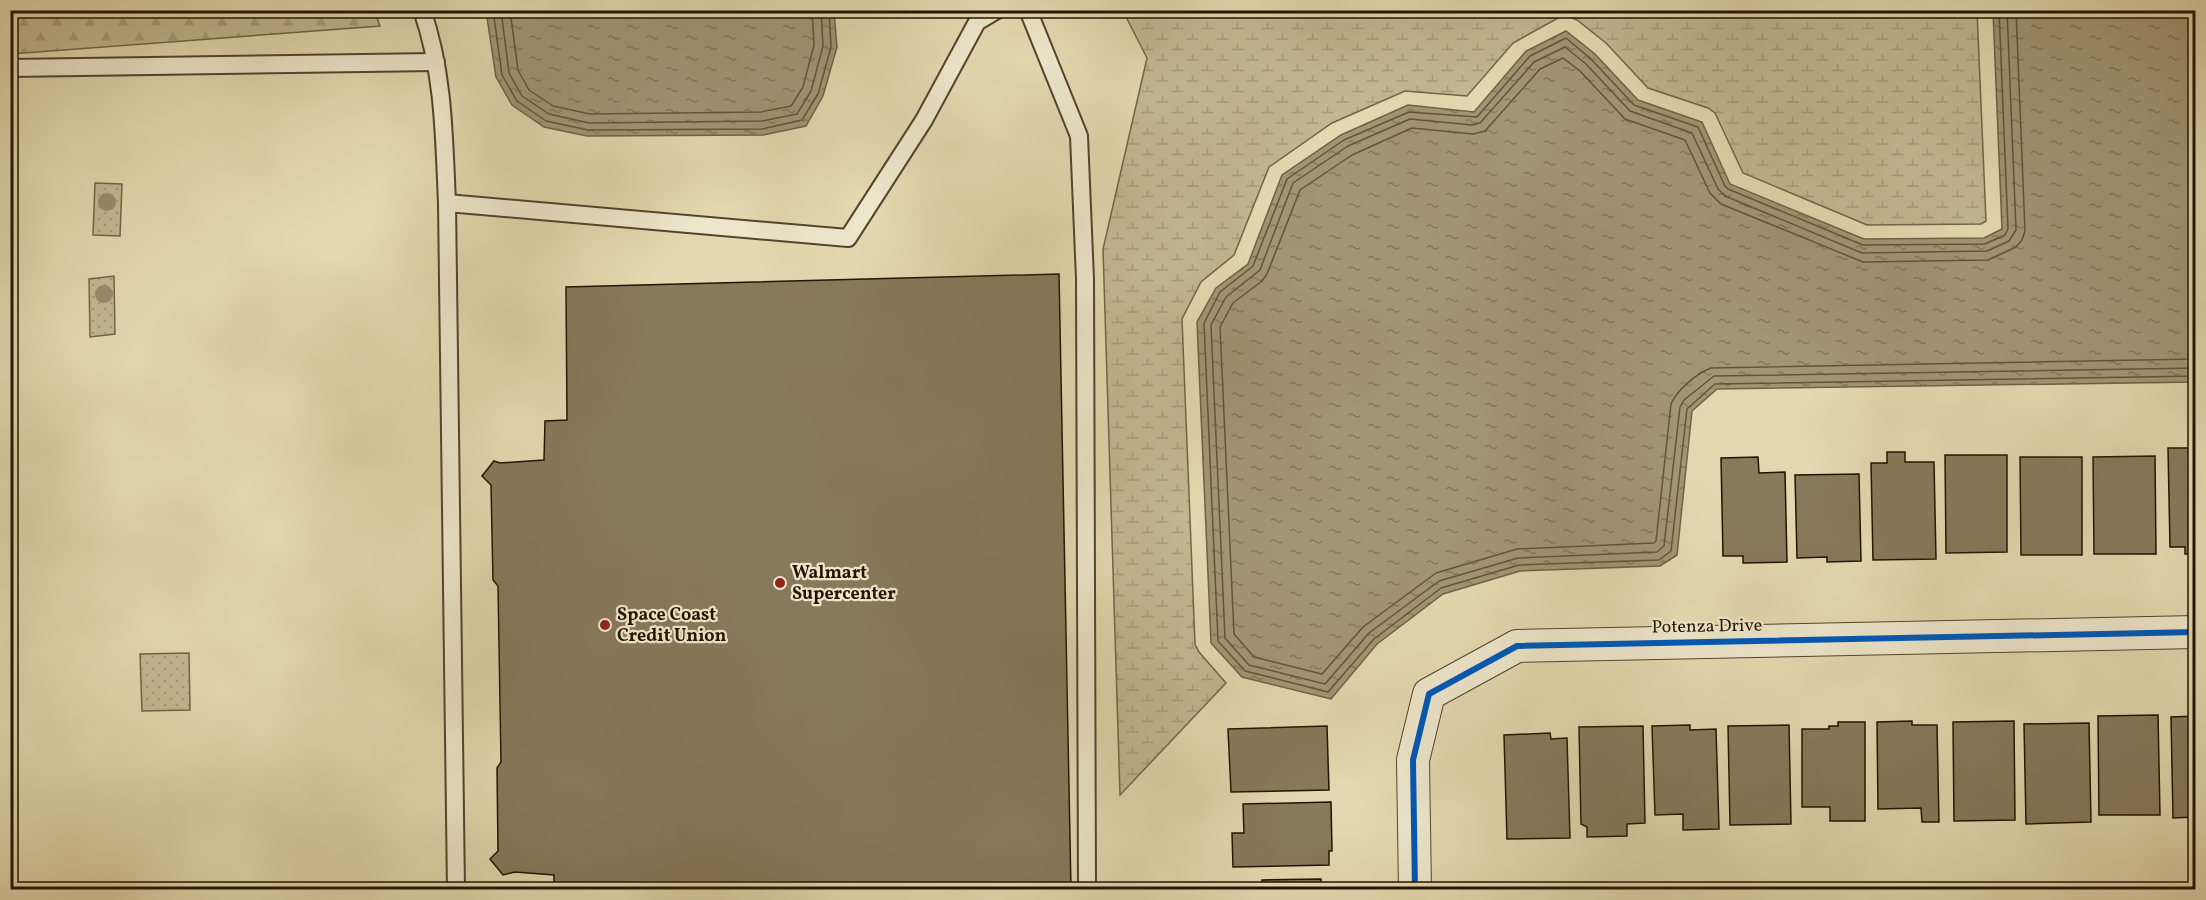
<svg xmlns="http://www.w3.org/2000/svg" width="2206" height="900" font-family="Vollkorn,serif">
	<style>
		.grass { fill: url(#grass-dots); stroke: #726548; stroke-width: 1.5 }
		.forest { fill: url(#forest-firs); stroke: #726548; stroke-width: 1.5 }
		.wetland { fill: url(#wetland-marsh); stroke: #726548; stroke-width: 1.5 }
		.water { fill: url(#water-ripples); stroke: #6f6146; stroke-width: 1.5 }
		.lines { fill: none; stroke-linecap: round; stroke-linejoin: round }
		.shore { stroke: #62543a; stroke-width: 1.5 }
		.building { fill: #87795b; stroke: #231300; stroke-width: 1.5 }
		.lane-casing { stroke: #53442c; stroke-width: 20 }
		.street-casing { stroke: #53442c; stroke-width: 34 }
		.lane { stroke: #ede6cb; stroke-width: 16 }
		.street { stroke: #ede6cb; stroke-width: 32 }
		.cycleway-casing { stroke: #ede6cb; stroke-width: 10 }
		.cycleway { stroke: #0057b8; stroke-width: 6 }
		.tree { fill: #988b6b }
		.poi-dot { fill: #8f2418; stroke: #ede6cb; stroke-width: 2 }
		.labels { text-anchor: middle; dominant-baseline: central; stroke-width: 4.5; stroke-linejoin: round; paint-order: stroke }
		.poi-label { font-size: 18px; font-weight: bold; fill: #231300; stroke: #ede6cb; text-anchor: start }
		.street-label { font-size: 18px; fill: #231300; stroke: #ede6cb }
	</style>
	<defs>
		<pattern id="grass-dots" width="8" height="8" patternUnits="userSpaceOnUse" patternTransform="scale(1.5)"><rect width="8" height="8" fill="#c2b791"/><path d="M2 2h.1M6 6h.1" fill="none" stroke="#a69c7b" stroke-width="1.8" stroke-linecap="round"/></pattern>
		<pattern id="forest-firs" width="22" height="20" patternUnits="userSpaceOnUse" patternTransform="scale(1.5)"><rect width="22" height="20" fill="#c2b791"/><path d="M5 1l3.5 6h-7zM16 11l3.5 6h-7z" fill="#a69c7b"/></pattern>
		<pattern id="wetland-marsh" width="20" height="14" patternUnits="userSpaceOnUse" patternTransform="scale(1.5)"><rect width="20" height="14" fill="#c2b791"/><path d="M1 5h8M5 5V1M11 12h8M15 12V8" fill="none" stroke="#a69c7b"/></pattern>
		<pattern id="water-ripples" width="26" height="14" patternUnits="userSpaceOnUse" patternTransform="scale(1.5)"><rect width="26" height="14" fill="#a29574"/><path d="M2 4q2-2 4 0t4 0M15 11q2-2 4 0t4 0" fill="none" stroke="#84785d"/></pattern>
	</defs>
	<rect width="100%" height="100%" fill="#e3d8af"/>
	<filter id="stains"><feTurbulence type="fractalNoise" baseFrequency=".00333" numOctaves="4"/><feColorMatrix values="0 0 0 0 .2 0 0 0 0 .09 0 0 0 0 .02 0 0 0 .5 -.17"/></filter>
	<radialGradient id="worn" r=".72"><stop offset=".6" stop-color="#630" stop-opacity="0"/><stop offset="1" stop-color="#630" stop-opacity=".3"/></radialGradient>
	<g class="grass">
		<path d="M 95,183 L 122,184 L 120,236 L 93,235 Z"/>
		<path d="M 114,276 L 115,334 L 90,337 L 89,279 Z"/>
		<path d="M 189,653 L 190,710 L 142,711 L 140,654 Z"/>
	</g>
	<path class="forest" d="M 374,10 L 380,26 L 11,54 L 11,11 Z"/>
	<path class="wetland" d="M 1123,11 L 1977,11 L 1986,221 L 1981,224 L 1867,225 L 1743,173 L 1715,113 L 1708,108 L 1648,88 L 1606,43 L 1577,20 L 1568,16 L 1558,18 L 1513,43 L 1467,96 L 1405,91 L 1332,123 L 1269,167 L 1234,255 L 1201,282 L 1182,319 L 1195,644 L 1199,652 L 1226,683 L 1120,795 L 1103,249 L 1147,58 Z"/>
	<g class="water">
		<path d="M 486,11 L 834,11 L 837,47 L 823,96 L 806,126 L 763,135 L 587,136 L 544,127 L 512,105 L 496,77 Z"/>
		<path d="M 1993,11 L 2195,11 L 2195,382 L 1717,389 L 1692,411 L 1677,555 L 1660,566 L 1520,571 L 1443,594 L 1377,644 L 1331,699 L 1242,677 L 1211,643 L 1197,322 L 1216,288 L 1248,264 L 1282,175 L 1341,135 L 1408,105 L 1474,112 L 1526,51 L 1566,31 L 1595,54 L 1638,100 L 1702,122 L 1730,184 L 1864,239 L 1984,238 L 2002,229 Z"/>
	</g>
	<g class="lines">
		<g class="shore">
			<path d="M 493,10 L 502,75 L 517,101 L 546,121 L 588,130 L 762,129 L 802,120 L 818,94 L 831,47 L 829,10"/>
			<path d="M 501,10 L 509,73 L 522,96 L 549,114 L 589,123 L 762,121 L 797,114 L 811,91 L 823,46 L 821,10"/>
			<path d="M 510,10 L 518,70 L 529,90 L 553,106 L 590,114 L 761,112 L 791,106 L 803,87 L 814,45 L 812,10"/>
			<path d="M 1999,10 L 2008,229 L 2005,235 L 1985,244 L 1863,245 L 1728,189 L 1725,186 L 1698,127 L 1634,105 L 1591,59 L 1566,38 L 1530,56 L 1477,117 L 1409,112 L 1344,140 L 1287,179 L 1253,266 L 1220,292 L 1204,323 L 1218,641 L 1245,671 L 1328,692 L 1374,639 L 1441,588 L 1519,565 L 1659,560 L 1671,551 L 1687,409 L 1715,384 L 2196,376"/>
			<path d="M 2007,10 L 2016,230 L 2009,241 L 1987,251 L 1862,253 L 1725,196 L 1718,189 L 1692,133 L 1630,111 L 1586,64 L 1565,47 L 1534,62 L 1480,123 L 1472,125 L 1410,119 L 1348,146 L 1293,183 L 1260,270 L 1226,297 L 1211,325 L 1225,638 L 1249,665 L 1325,684 L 1369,633 L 1439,581 L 1518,558 L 1657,552 L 1664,546 L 1680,407 L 1684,400 L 1714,376 L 2196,368"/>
			<path d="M 2016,10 L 2025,231 L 2022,240 L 2016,247 L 1988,260 L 1863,262 L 1721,204 L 1710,193 L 1685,140 L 1625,119 L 1580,71 L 1563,58 L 1540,69 L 1485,131 L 1473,134 L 1412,128 L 1352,155 L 1300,190 L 1267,274 L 1262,281 L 1233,303 L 1220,327 L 1234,634 L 1254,657 L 1322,674 L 1363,627 L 1436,573 L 1517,549 L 1654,543 L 1656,541 L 1671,404 C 1677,390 1697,373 1711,368 L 2196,359"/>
		</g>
	</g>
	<g class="building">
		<path d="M 1059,274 L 1071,890 L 554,890 L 554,875 L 515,872 L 503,875 L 490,859 L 498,851 L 497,768 L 501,762 L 498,586 L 493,580 L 491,485 L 482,476 L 494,461 L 500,463 L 544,460 L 545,421 L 567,420 L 566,287 Z"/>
		<path d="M 2168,448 L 2196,448 L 2196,554 L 2185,554 L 2185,547 L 2170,547 Z"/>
		<path d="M 1887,452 L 1905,452 L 1905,462 L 1934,462 L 1936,559 L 1873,560 L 1871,463 L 1887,463 Z"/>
		<path d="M 1945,455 L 2007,455 L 2007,552 L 1946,553 Z"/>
		<path d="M 2155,456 L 2156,554 L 2094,554 L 2093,457 Z"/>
		<path d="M 1758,457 L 1759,473 L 1785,472 L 1787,562 L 1743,563 L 1743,556 L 1723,556 L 1721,458 Z"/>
		<path d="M 2020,457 L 2082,457 L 2082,555 L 2021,555 Z"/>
		<path d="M 1859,474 L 1861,561 L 1827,562 L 1827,557 L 1797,558 L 1795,475 Z"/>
		<path d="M 2158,715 L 2160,815 L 2099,815 L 2098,716 Z"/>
		<path d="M 2196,716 L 2196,817 L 2173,818 L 2171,717 Z"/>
		<path d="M 1912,721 L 1912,725 L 1937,725 L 1939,822 L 1922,822 L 1921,808 L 1878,809 L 1877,722 Z"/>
		<path d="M 2014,721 L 2015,820 L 1954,821 L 1953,722 Z"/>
		<path d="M 1838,722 L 1865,722 L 1865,821 L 1830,821 L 1830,807 L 1802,807 L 1802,729 L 1829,729 L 1829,726 L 1838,726 Z"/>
		<path d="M 2089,723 L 2091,822 L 2026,824 L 2024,724 Z"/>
		<path d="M 1690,725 L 1690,730 L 1716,729 L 1719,829 L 1683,830 L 1683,814 L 1655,815 L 1652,726 Z"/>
		<path d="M 1789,725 L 1791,824 L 1730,825 L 1728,726 Z"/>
		<path d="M 1327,726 L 1329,790 L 1231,792 L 1228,729 Z"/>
		<path d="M 1643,726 L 1645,823 L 1627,824 L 1627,836 L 1587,837 L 1587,827 L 1581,824 L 1579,727 Z"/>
		<path d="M 1550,733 L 1551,739 L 1567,738 L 1570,838 L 1507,839 L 1504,735 Z"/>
		<path d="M 1331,802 L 1332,851 L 1329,851 L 1329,865 L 1233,867 L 1232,833 L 1244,833 L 1243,804 Z"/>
		<path d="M 1321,879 L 1321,890 L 1262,890 L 1262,880 Z"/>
	</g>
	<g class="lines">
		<g class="lane-casing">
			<g id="lane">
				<path d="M 422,10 C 444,73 444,138 447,203 L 456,890"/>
				<path d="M 1028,10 L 1079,136 L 1085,279 L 1087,890"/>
				<path d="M 10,68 L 436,62"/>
				<path d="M 447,203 L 848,238 L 924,120 L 977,22 L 997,10"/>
			</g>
		</g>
		<g class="street-casing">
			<path id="street" d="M 1415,890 L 1413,760 L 1429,694 L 1517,646 L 2196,632"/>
		</g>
		<use href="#lane" class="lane"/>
		<use href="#street" class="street"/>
		<g class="cycleway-casing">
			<path id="cycleway" d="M 1415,890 L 1413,760 L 1429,694 L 1517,646 L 2196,632"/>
		</g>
		<use href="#cycleway" class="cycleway"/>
	</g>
	<g class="tree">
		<circle cx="107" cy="202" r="9"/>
		<circle cx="104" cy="294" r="9"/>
	</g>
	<g class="poi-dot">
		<circle cx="780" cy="583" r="6"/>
		<circle cx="605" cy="625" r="6"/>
	</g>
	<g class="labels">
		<g class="poi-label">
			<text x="792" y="573">Walmart<tspan x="792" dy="21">Supercenter</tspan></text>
			<text x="617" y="615">Space Coast<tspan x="617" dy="21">Credit Union</tspan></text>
		</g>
		<g class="street-label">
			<text transform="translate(1707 627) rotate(-1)">Potenza Drive</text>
		</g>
	</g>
	<rect width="2206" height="900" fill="none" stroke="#e3d8af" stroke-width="36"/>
	<rect x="12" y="12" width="2182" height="876" fill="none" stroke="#231300" stroke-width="3"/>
	<rect x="18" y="18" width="2170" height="864" fill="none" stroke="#231300" stroke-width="1.5"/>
	<rect width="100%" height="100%" filter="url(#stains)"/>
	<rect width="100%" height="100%" fill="url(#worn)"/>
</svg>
